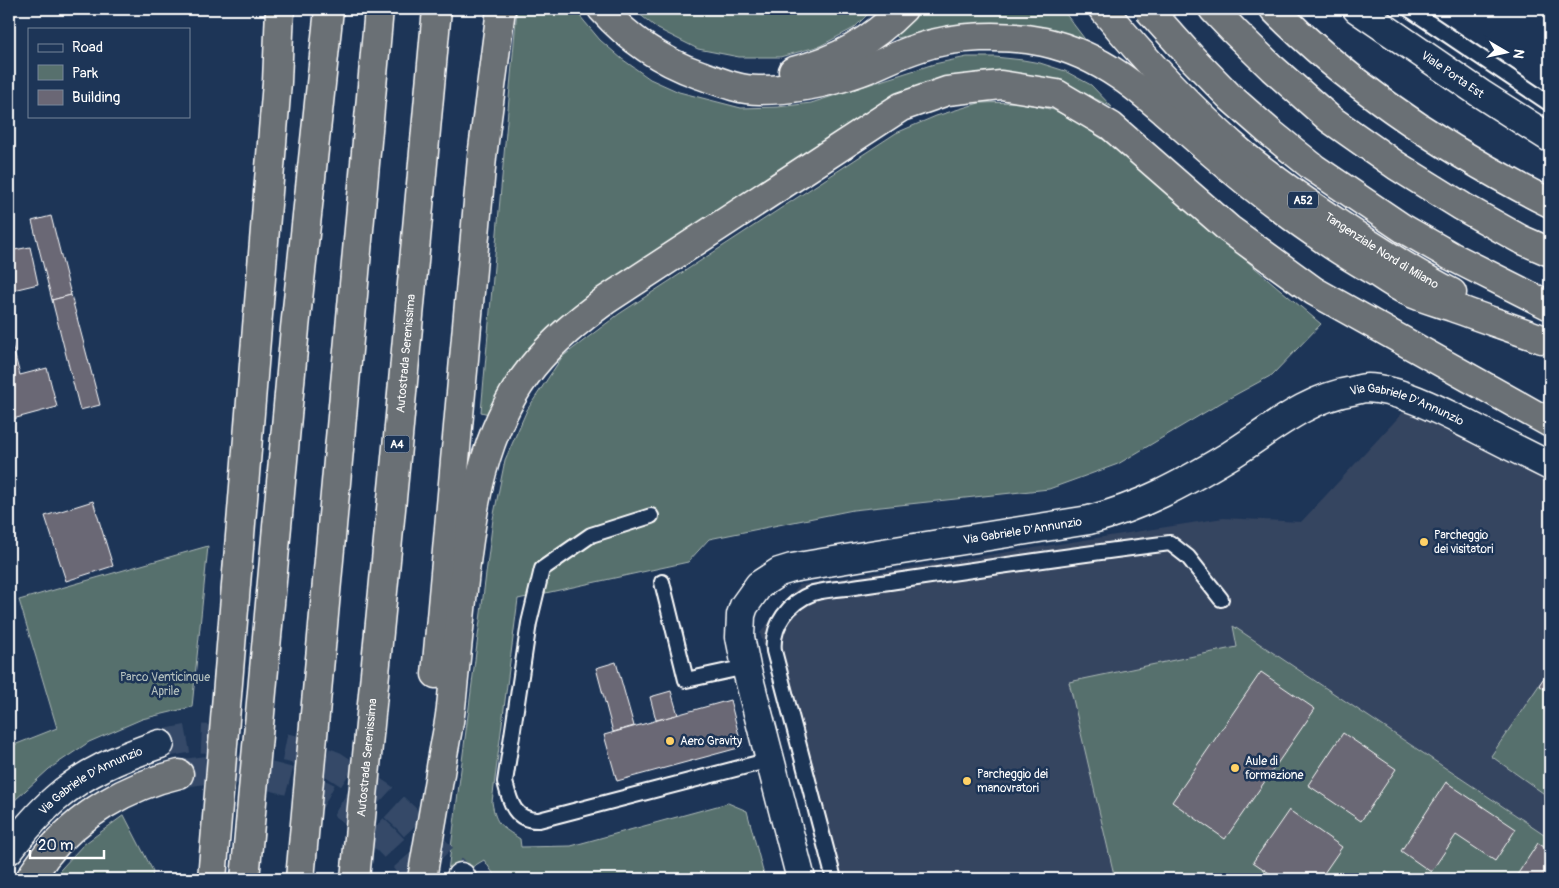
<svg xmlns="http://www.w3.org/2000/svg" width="1559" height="888" font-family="Pangolin,sans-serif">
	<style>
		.built { fill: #344460 }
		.green { fill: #57706d; stroke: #abb8b6 }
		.building { fill: #6a6775; stroke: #fff }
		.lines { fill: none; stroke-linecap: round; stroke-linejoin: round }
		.minor-tunnel { stroke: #344968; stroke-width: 28; stroke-dasharray: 28 14; stroke-linecap: butt }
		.motorway-tunnel { stroke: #344968; stroke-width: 28; stroke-dasharray: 28 14; stroke-linecap: butt }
		.service-casing { stroke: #fff; stroke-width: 18 }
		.minor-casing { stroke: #fff; stroke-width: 31 }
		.tertiary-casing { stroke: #fff; stroke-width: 31 }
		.motorway-casing { stroke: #fff; stroke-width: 31 }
		.service { stroke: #1d3557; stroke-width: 14 }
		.minor { stroke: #1d3557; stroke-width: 28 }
		.tertiary { stroke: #1d3557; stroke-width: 28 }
		.motorway { stroke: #6b7074; stroke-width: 28 }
		.motorway-bridge-casing { stroke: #fff; stroke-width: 31; stroke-linecap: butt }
		.motorway-bridge { stroke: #6b7074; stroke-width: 28 }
		.poi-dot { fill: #ffd166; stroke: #1d3557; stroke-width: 2 }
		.labels { text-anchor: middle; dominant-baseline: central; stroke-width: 5; stroke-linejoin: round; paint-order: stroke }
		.shield { fill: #1d3557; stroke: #bbc2cd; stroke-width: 1 }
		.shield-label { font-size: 11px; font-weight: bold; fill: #fff }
		.street-label { font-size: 12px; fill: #fff; stroke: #1d3557 }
		.poi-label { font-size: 12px; fill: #fff; stroke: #1d3557; text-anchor: start }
		.park-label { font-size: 12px; fill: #b3bfbd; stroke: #1d3557 }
	</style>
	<rect width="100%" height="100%" fill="#1d3557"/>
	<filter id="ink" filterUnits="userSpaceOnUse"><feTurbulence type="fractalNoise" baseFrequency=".02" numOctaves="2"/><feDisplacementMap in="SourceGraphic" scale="10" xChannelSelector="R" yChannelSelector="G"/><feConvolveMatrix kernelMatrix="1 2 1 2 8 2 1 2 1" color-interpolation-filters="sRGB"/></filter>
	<g filter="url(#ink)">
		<path class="built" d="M 1408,407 L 1550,480 L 1550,879 L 824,879 L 760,633 L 799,585 L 1223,518 L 1301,522 Z"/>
		<g class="green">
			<path d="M 517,9 L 574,9 L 600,40 L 622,59 L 650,79 L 679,92 L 741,108 L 778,107 L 811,103 L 934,64 L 967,57 L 995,57 L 1023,60 L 1040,63 L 1065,71 L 1091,85 L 1112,107 L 1074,88 L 1039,80 L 1002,73 L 966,75 L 929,84 L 521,360 L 501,389 L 489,414 L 481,412 Z"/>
			<path d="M 633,9 L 873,9 L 854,28 L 820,46 L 780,57 L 739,57 L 698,49 L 658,29 Z"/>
			<path d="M 874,9 L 1062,9 L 1087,42 C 1072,37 1056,29 1040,27 C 992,18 945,26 898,38 Z"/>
			<path d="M 1018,102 L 1054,110 L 1077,122 L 1108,143 L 1321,324 L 1272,375 L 1224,401 L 1118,464 L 1049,489 L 853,510 L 709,539 L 688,562 L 518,599 L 492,802 C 496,826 501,826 520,839 L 521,847 L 571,846 L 728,803 L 747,811 L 765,879 L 497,879 L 484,860 L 452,879 L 447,879 L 493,519 L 505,460 L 527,410 L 562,357 L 619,314 L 896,133 L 936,116 L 979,103 Z"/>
			<path d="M 208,546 L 192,707 L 142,719 L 89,742 L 49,769 L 14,801 L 9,808 L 9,747 L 57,728 L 19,600 Z"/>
			<path d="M 1233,626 L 1550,838 L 1550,879 L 1115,879 L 1069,682 L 1237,647 Z"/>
			<path d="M 1550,669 L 1550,798 L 1491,756 Z"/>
			<path d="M 124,815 L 153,871 L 152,879 L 52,879 L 83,845 Z"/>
		</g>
		<g class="building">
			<path d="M 51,216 L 71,295 L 52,300 L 32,221 Z"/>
			<path d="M 30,247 L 38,284 L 9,291 L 9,251 Z"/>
			<path d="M 71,295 L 100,405 L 80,410 L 52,300 Z"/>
			<path d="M 10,337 L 20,375 L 47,368 L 57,407 L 9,420 L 9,338 Z"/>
			<path d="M 93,501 L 113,566 L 66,581 L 45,516 Z"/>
			<path d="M 616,662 L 634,726 L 613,732 L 596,668 Z"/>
			<path d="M 1550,669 L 1550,693 L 1539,685 Z"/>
			<path d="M 1261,672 L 1315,709 L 1225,839 L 1172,802 Z"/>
			<path d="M 671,691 L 678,715 L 656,720 L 650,697 Z"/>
			<path d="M 730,700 L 742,747 L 617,781 L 604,735 Z"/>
			<path d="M 1343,733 L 1396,769 L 1361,821 L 1308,785 Z"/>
			<path d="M 1446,782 L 1516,829 L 1495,861 L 1456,835 L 1431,872 L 1401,851 Z"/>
			<path d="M 1289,810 L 1342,847 L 1320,879 L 1278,879 L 1253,862 Z"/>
			<path d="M 1538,843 L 1550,851 L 1550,879 L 1523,879 L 1517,875 Z"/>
			<path d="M 1386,872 L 1397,879 L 1381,879 Z"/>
		</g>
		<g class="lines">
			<path class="minor-tunnel" d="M 160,744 L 192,738 L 253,741 L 293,749 L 334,765 L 383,797 L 407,819 L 461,877"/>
			<path class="motorway-tunnel" d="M 179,774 C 196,771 214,768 232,769 C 244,770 257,773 269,776 C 338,792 377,824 420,879"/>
			<g class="service-casing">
				<g id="service">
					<path d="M 1409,9 L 1550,104"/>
					<path d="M 651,516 L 591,535 L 542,569 L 529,623 L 505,782 C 510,802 514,821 539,820 L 770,760"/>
					<path d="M 662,582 L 686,680 L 746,667"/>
					<path d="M 834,879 L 774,651 C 771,626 789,602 813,593 C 824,590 836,589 847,588 C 866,585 884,583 903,580 C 992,567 1081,554 1170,543 L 1188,557 L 1221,599"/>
				</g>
			</g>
			<g class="minor-casing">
				<g id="minor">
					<path id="s1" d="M 9,850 C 23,832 38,814 55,799 C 85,772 122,757 160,744"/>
					<path d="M 461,877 L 462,879"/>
					<path id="s2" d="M 801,879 L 746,667 L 740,637 L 741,615 L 744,606 L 759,585 L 779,572 L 792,568 L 858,557 L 1089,520 C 1141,507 1184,483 1229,456 C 1268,432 1306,398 1352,391 C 1357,390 1362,388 1367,388 C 1400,389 1443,412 1473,427 C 1498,440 1524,453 1550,466"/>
				</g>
			</g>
			<g class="tertiary-casing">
				<g id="tertiary">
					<path id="s3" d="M 1357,9 L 1481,94 L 1550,138"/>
				</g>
			</g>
			<g class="motorway-casing">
				<g id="motorway">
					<path d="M 602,9 C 628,38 661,61 698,74 C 718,81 738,90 759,90 C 792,90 828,83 859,72 C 879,65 898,54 918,48 C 955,35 1006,34 1044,42 C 1115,58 1159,108 1211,152 C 1249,185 1288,215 1329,243 C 1345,254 1362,264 1379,274 C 1388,280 1397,286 1407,291 C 1421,298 1437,302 1452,307 C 1482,318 1512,328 1542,339"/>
					<path id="s4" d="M 1103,9 C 1145,60 1190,108 1240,152 C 1272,179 1307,203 1342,226 C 1378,250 1414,273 1452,293"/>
					<path d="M 1213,9 L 1234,31 L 1272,68 L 1330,119 L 1397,166 L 1463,207 L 1520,239 L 1550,252"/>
					<path d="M 1274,9 C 1354,90 1449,152 1550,203"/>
					<path d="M 793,71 C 838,60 871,41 903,9"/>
					<path d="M 436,674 L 482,157 L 501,9"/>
					<path d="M 30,879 C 34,871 40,865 45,857 C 78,815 127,786 179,774"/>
					<path d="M 212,879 L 277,82 L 280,9"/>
					<path d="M 245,879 L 295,328 L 329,9"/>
					<path d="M 300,879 L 379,9"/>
					<path id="s5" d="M 355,879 L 398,437 L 437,9"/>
					<path d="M 422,879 C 428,842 435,805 441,767 C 444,747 449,727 451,707 C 455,668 459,629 463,590 C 471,512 482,429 533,366 C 554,340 579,320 606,300 L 901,107 L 947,91 L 1001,85 L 1057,94 L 1111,126 L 1229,229 L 1314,291 L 1550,423"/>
				</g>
			</g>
			<use href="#service" class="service"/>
			<use href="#minor" class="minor"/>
			<use href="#tertiary" class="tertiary"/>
			<use href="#motorway" class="motorway"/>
			<g class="motorway-bridge-casing">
				<path id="motorway-bridge" d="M 1148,9 L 1192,58 L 1231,98 L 1272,134 L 1314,168 L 1404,229 L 1451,256 L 1550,306"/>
			</g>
			<use href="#motorway-bridge" class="motorway-bridge"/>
		</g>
	</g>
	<g class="poi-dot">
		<circle cx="1424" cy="542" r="5"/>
		<circle cx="670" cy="741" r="5"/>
		<circle cx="1235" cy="768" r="5"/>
		<circle cx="967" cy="781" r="5"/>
	</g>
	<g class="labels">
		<g class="shield">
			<rect x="1288" y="191.5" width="30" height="17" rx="4"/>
			<rect x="384.5" y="435.5" width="25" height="17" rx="4"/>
		</g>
		<g class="shield-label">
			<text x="1303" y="200">A52</text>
			<text x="397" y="444">A4</text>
		</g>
		<g class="street-label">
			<text stroke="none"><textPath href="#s3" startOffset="116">Viale Porta Est</textPath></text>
			<text stroke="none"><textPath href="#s4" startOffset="371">Tangenziale Nord di Milano</textPath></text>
			<text stroke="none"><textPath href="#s5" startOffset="528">Autostrada Serenissima</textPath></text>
			<text stroke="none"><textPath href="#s2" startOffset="998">Via Gabriele D'Annunzio</textPath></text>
			<text stroke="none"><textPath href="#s2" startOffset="578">Via Gabriele D'Annunzio</textPath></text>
			<text stroke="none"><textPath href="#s5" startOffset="122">Autostrada Serenissima</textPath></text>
			<text stroke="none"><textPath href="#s1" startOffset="109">Via Gabriele D'Annunzio</textPath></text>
		</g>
		<g class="poi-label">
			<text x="1434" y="535">Parcheggio<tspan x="1434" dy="14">dei visitatori</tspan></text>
			<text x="680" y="741">Aero Gravity</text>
			<text x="1245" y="761">Aule di<tspan x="1245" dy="14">formazione</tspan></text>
			<text x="977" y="774">Parcheggio dei<tspan x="977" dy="14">manovratori</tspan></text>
		</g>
		<g class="park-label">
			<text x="165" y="677">Parco Venticinque<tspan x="165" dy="14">Aprile</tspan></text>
		</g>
	</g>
	<rect width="1559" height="888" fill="none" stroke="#1d3557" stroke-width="30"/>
	<rect x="15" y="15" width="1529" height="858" fill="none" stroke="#fff" stroke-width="2" filter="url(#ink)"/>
	<rect x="28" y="28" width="162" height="90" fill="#1d3557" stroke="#77869a"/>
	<rect x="38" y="44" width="25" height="8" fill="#1d3557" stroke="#77869a"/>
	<text x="72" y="52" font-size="15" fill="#ffffff">Road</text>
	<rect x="38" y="65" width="25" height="15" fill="#57706d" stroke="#77869a"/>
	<text x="72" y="78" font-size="15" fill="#ffffff">Park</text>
	<rect x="38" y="90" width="25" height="15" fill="#6a6775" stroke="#77869a"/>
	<text x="72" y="102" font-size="15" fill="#ffffff">Building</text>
	<g transform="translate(1506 52) rotate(99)" stroke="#1d3557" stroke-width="4" paint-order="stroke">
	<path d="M0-4L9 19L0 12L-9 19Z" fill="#ffffff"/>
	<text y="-8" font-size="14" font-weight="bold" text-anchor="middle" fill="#ffffff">N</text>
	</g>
	<path d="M30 850v8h74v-8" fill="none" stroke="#ffffff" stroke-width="2.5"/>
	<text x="38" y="850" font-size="15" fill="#ffffff" stroke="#1d3557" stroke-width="4" paint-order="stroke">20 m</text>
</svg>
